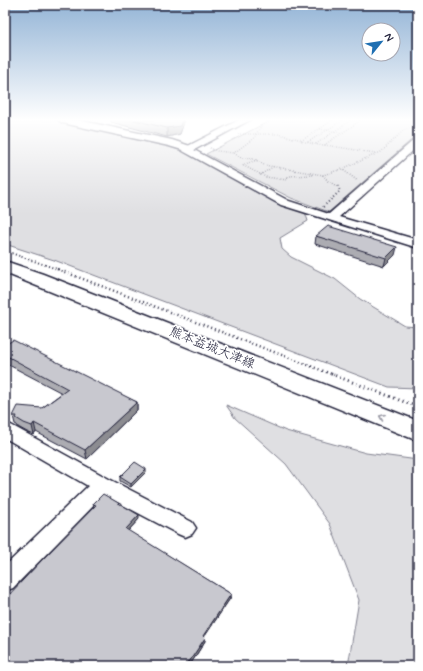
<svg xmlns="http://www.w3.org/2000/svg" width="423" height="671" font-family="Mynerve,'Klee One',sans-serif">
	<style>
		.green { fill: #dfdfe2; stroke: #80808e }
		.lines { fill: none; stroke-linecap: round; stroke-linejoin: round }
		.minor-casing { stroke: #22223b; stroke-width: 3 }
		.tertiary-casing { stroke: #22223b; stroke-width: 3 }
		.primary-casing { stroke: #22223b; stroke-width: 3 }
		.path-far3 { stroke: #22223b; stroke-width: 1.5; stroke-dasharray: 0.5 2; stroke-linecap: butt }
		.path-far2 { stroke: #22223b; stroke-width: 2; stroke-dasharray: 1 2.5; stroke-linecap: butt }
		.path-far1 { stroke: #22223b; stroke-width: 2.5; stroke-dasharray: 1 3; stroke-linecap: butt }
		.path { stroke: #22223b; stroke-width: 3; stroke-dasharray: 1 3.5; stroke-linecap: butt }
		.minor { fill: #fff; fill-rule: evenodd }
		.tertiary { fill: #fff; fill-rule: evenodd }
		.primary { fill: #fff; fill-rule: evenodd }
		.wall { fill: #acacb2; stroke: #22223b }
		.shaded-wall { fill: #8c8c91; stroke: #22223b }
		.building { fill: #c8c8cf; stroke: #22223b }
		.oneway { stroke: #9c9ca7 }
		.labels { text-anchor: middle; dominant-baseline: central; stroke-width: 3.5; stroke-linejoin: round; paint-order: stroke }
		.street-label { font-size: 13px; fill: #22223b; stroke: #fff }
	</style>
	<rect width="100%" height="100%" fill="#fff"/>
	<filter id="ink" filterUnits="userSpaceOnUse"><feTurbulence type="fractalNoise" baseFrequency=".025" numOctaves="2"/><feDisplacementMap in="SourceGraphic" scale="8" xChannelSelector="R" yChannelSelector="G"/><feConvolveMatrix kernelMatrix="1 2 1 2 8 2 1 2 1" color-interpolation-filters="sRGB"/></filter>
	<g filter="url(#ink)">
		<g class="green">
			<path d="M 5,120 L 74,120 L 165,139 L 271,191 L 305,212 L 308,221 L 280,238 L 282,249 L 291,257 L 335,279 L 360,299 L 405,326 L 418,327 L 418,388 L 389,387 L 54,260 L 5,244 Z"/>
			<path d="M 271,120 L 418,120 L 418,134 L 329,212 L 291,198 L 206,154 Z"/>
			<path d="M 226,405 L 286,431 L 366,453 L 418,460 L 418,666 L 348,666 L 359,600 L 330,524 L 286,464 L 235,418 Z"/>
		</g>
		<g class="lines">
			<g class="minor-casing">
				<g id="minor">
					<path d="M 239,120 L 250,120 L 194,150 L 289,201 L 329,214 L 415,139 L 418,138 L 418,146 L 339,217 L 418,240 L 418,248 L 281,205 L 183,151 L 186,147 Z"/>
					<path d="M 5,424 L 11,425 L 109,479 L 192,522 L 196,528 L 192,534 L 185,537 L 178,534 L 104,495 L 13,588 L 5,591 L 5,566 L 88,486 L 5,438 Z"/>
				</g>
			</g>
			<g class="tertiary-casing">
				<path id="tertiary" d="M 58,120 L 78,120 L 172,140 L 193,147 L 195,149 L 193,151 L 189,152 L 169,146 L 63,123 Z"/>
			</g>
			<g class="primary-casing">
				<path id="primary" d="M 5,261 L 43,274 L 418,421 L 418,441 L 5,273 Z"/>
			</g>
			<g class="path-far3">
				<path d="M 273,120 L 261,126 L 254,138 L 234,153 L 241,158 L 254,159 L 264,165 L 323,175 L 342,169 L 381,152 L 403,131 L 418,125"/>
				<path d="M 333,120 L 301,141 L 323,146 L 361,120"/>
				<path d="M 320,129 L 342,133"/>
				<path d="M 238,134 L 278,134 L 302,140"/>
				<path d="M 308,142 L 343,120"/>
				<path d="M 316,144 L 351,120"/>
				<path d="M 325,145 L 375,153"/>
				<path d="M 210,148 L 217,151 L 234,153"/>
				<path d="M 257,160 L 242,165 L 266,177 L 287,180 L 288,176 L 314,175"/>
				<path d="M 342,169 L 358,181"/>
				<path d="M 260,175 L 273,167"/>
				<path d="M 323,175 L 328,181 L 338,187"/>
			</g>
			<g class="path-far2">
				<path d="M 323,207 L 340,191 L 338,186"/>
				<path d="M 5,251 L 60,270"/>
			</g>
			<path class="path-far1" d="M 57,269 L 334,375"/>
			<path class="path" d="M 331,374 L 418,407"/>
			<use href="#minor" class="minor"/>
			<use href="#tertiary" class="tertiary"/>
			<use href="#primary" class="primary"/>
		</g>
		<g class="wall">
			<path d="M 111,120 L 183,120 L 183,125 L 180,134 L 167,137 L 111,122 Z"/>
			<path d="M 316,236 L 395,255 L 384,266 L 315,244 Z"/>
			<path d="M 5,345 L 137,402 L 137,410 L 87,459 L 36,432 L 34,435 L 27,432 L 18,427 L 17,425 L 15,424 L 13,416 L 42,408 L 62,393 L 5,363 Z"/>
			<path d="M 146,472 L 131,487 L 120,481 L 120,477 Z"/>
			<path d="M 93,504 L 139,519 L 128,531 L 231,594 L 231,597 L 204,637 L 205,641 L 190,665 L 188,664 L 94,507 Z"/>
		</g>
		<g class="shaded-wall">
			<path d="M 182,120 L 183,120 L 183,125 L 180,134 L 167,137 L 167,128 Z"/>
			<path d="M 397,247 L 395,255 L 384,266 L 386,258 Z"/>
			<path d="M 137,402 L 137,410 L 87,459 L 85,450 Z"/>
			<path d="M 34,423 L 36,432 L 34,435 L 32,426 Z"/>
			<path d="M 146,469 L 146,472 L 131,487 L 131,484 Z"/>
			<path d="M 139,515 L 139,519 L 126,533 L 126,529 Z"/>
			<path d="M 231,594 L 231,597 L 203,639 L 203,636 Z"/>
			<path d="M 205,638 L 205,641 L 190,665 L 189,662 Z"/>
			<path d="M 188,661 L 188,664 L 187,666 L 185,666 Z"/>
		</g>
		<g class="building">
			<path d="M 134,120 L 182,120 L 180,126 L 167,128 Z"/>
			<path d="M 328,226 L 397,247 L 386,258 L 316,236 Z"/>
			<path d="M 13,340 L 137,402 L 85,450 L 34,423 L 32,426 L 24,423 L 16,418 L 17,416 L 13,416 L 18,406 L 42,408 L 68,389 L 5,355 L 5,345 Z"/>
			<path d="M 135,462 L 146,469 L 131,484 L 120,477 Z"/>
			<path d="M 103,494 L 139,515 L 126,529 L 231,594 L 203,636 L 205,638 L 189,662 L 188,661 L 185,666 L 5,666 L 5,599 L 41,561 L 96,505 L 93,504 Z"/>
		</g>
		<defs><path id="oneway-chevron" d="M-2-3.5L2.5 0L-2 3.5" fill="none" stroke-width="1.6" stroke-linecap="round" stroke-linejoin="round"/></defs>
		<use class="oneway" href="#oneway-chevron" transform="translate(382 417) rotate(-158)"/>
	</g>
	<linearGradient id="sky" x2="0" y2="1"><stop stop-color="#93b4d6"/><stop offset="0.56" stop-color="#fff"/><stop offset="1" stop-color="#fff" stop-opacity="0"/></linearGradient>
	<rect width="423" height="214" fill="url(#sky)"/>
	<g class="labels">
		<g class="street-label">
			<text transform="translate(212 348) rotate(22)">熊本益城大津線</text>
		</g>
	</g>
	<rect width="423" height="671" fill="none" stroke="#fff" stroke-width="20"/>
	<rect x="10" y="10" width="403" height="651" fill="none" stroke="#22223b" stroke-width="1.5" filter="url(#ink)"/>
	<g transform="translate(381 42) rotate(60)"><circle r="19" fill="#ffffff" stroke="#a7a7b1"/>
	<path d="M0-3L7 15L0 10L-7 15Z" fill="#1f6fb2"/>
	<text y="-6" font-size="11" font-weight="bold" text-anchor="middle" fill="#22223b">N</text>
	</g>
</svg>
